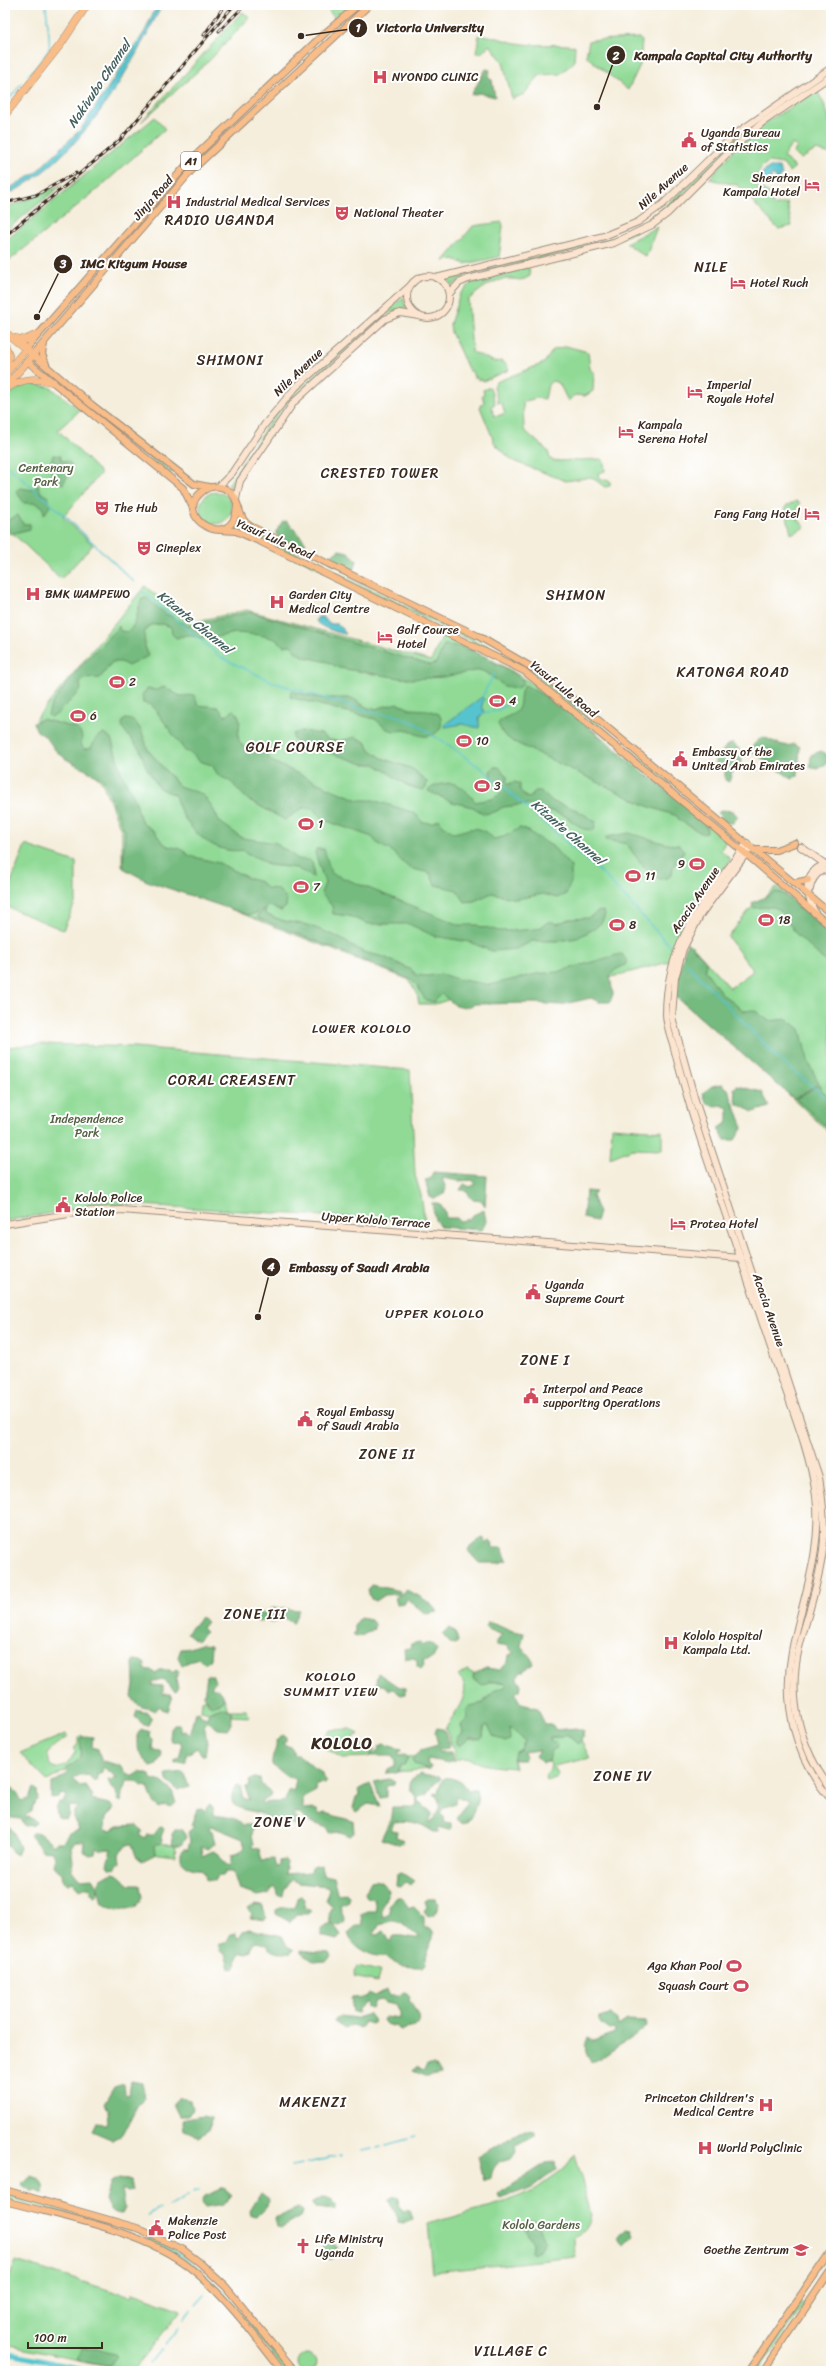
<svg xmlns="http://www.w3.org/2000/svg" width="836" height="2376" font-family="Sriracha,sans-serif">
	<style>
		.green { fill: #90da96; stroke: #66825a }
		.forest { fill: #74ba7f; stroke: #58724e; fill-rule: evenodd }
		.water { fill: #57c4cf; stroke: #497776 }
		.lines { fill: none; stroke-linecap: round; stroke-linejoin: round }
		.stream { stroke: #57c4cf; stroke-width: 1.5 }
		.canal { stroke: #57c4cf; stroke-width: 5 }
		.secondary-casing { stroke: #988c7d; stroke-width: 8 }
		.primary-casing { stroke: #988c7d; stroke-width: 8 }
		.trunk-casing { stroke: #988c7d; stroke-width: 8 }
		.secondary { stroke: #fce5d0; stroke-width: 6 }
		.primary { stroke: #f8bd89; stroke-width: 6 }
		.trunk { stroke: #f8bd89; stroke-width: 7 }
		.rail-casing { stroke: #3b2a1e; stroke-width: 3 }
		.rail { stroke: #fff; stroke-width: 1.5; stroke-dasharray: 4.5; stroke-linecap: butt }
		.labels { text-anchor: middle; dominant-baseline: central; stroke-width: 4; stroke-linejoin: round; paint-order: stroke }
		.shield { fill: #fff; stroke: #766a62; stroke-width: 1 }
		.shield-label { font-size: 11px; font-weight: bold; fill: #3b2a1e }
		.poi-label { font-size: 12px; fill: #3b2a1e; stroke: #fff; text-anchor: start }
		.street-label { font-size: 12px; fill: #3b2a1e; stroke: #fff }
		.park-label { font-size: 12px; fill: #545f42; stroke: #fff }
		.water-label { font-size: 13px; font-style: italic; fill: #45605c; stroke: #fff }
		.neighbourhood-label { font-size: 13px; letter-spacing: 1px; fill: #3b2a1e; stroke: #fff }
		.quarter-label { font-size: 14px; letter-spacing: 1px; fill: #3b2a1e; stroke: #fff }
		.district-label { font-size: 16px; font-weight: bold; letter-spacing: 1px; fill: #3b2a1e; stroke: #fff }
		.leader { fill: none; stroke: #3b2a1e; stroke-width: 1.5 }
		.callout-dot { fill: #3b2a1e; stroke: #fff; stroke-width: 1.5 }
		.mark-label { font-size: 12px; text-anchor: middle; font-weight: bold; fill: #fff }
		.callout-label { font-size: 13px; text-anchor: middle; font-weight: bold; fill: #3b2a1e; stroke: #fff; stroke-width: 4; stroke-linejoin: round; paint-order: stroke }
	</style>
	<rect width="100%" height="100%" fill="#fff"/>
	<filter id="ink" filterUnits="userSpaceOnUse"><feTurbulence type="fractalNoise" baseFrequency=".025" numOctaves="2"/><feDisplacementMap in="SourceGraphic" scale="8" xChannelSelector="R" yChannelSelector="G"/><feConvolveMatrix kernelMatrix="1 2 1 2 8 2 1 2 1" color-interpolation-filters="sRGB"/></filter>
	<filter id="wash" filterUnits="userSpaceOnUse"><feTurbulence type="fractalNoise" baseFrequency=".012" numOctaves="4" result="noise"/><feDisplacementMap in="SourceGraphic" scale="16" xChannelSelector="R" yChannelSelector="G"/><feGaussianBlur stdDeviation="0.9" result="paint"/><feColorMatrix in="noise" values="0 0 0 0 0 0 0 0 0 0 0 0 0 0 0 0 0 1.4 0 .05"/><feComposite in="paint" operator="in"/></filter>
	<g filter="url(#wash)">
		<rect width="100%" height="100%" fill="#f5eedc"/>
		<g class="green">
			<path d="M 326,5 L 353,5 L 336,18 L 331,14 Z"/>
			<path d="M 242,12 L 250,17 L 210,60 L 141,122 Z"/>
			<path d="M 479,35 C 495,35 508,43 524,44 C 541,46 558,43 575,46 L 574,62 L 560,74 L 540,75 L 524,94 L 512,99 L 503,62 L 490,45 L 481,53 L 476,53 Z"/>
			<path d="M 639,38 L 642,41 L 640,65 L 628,90 L 586,56 L 589,41 L 592,40 Z"/>
			<path d="M 831,69 L 831,72 C 802,91 772,109 746,131 C 720,153 646,242 613,238 L 637,227 L 659,212 L 742,132 Z"/>
			<path d="M 817,91 C 831,113 831,129 831,154 L 816,150 L 801,159 L 793,153 L 797,147 L 792,144 L 783,157 L 795,167 L 789,172 L 783,164 L 769,162 C 757,168 755,178 762,189 L 772,195 L 773,206 L 787,203 L 792,226 L 778,229 L 737,185 L 709,179 L 741,142 L 771,119 Z"/>
			<path d="M 155,117 L 165,129 L 98,189 L 5,264 L 5,241 Z"/>
			<path d="M 63,184 L 5,231 L 5,207 L 24,201 Z"/>
			<path d="M 502,222 L 503,226 L 499,257 L 465,264 L 454,259 L 444,261 L 473,226 Z"/>
			<path d="M 657,227 L 646,257 L 626,243 Z"/>
			<path d="M 609,239 L 608,242 L 465,276 L 451,286 L 446,279 Z"/>
			<path d="M 527,267 L 529,268 L 530,276 C 519,283 519,278 507,279 C 492,279 479,291 468,300 L 472,352 L 495,362 L 501,361 L 506,364 L 509,370 L 483,381 L 481,379 L 478,380 L 477,377 L 474,378 L 472,371 L 469,371 L 451,332 L 450,324 L 460,294 L 471,283 Z"/>
			<path d="M 403,297 L 406,308 L 388,313 L 289,401 L 273,421 L 233,487 L 231,487 L 228,485 L 272,418 L 297,389 Z"/>
			<path d="M 566,346 L 588,352 L 590,369 L 594,373 L 593,391 L 585,396 L 575,395 L 568,401 L 559,383 L 552,381 L 548,385 L 545,399 L 536,398 L 523,402 L 524,430 L 548,451 L 550,459 L 554,461 L 601,459 L 604,462 L 605,471 L 598,473 L 599,479 L 610,481 L 610,486 L 605,487 L 591,477 L 566,481 L 513,461 L 495,444 L 480,407 L 484,402 L 482,395 L 484,394 L 483,390 L 490,387 L 495,404 L 491,406 L 495,417 L 505,413 L 501,402 L 498,403 L 494,387 L 496,382 L 544,363 L 553,350 Z"/>
			<path d="M 46,371 L 172,471 L 171,474 L 117,432 Z"/>
			<path d="M 28,383 L 50,387 L 80,410 L 58,430 L 101,473 L 63,517 L 93,545 L 61,579 L 5,526 L 5,397 Z"/>
			<circle cx="216" cy="508" r="16"/>
			<path d="M 796,501 L 800,504 L 796,509 L 802,515 L 798,519 L 805,527 L 791,534 L 785,507 Z"/>
			<path d="M 238,521 L 247,529 L 449,627 L 451,631 L 233,527 Z"/>
			<path d="M 145,586 L 189,623 L 247,610 L 431,661 L 443,635 L 509,669 L 553,697 L 726,840 L 721,850 L 731,860 C 712,883 676,934 669,962 L 546,994 L 467,994 L 435,1004 L 419,1004 L 417,993 L 409,980 L 122,866 L 122,832 L 102,782 L 35,720 Z"/>
			<path d="M 457,631 L 513,658 L 514,660 L 513,662 L 457,634 Z"/>
			<path d="M 523,664 L 537,674 L 617,739 L 614,742 L 537,677 L 521,667 Z"/>
			<path d="M 622,743 L 669,781 L 670,786 L 620,746 Z"/>
			<path d="M 25,845 L 76,862 L 76,901 L 63,930 L 5,906 L 5,883 L 10,885 Z"/>
			<path d="M 777,887 L 831,931 L 831,1134 L 768,1075 L 673,994 L 692,945 L 730,988 L 753,971 L 728,937 L 751,908 Z"/>
			<path d="M 43,1044 L 134,1047 L 410,1070 L 415,1175 L 421,1195 L 425,1222 L 123,1204 L 81,1208 L 5,1221 L 5,1047 Z"/>
			<path d="M 612,1127 L 662,1131 L 662,1150 L 632,1149 L 610,1158 Z"/>
			<path d="M 467,1670 L 474,1674 L 473,1676 L 476,1682 L 507,1682 L 505,1688 L 488,1697 L 468,1718 L 467,1741 L 468,1738 L 476,1739 L 483,1736 L 484,1727 L 489,1724 L 490,1728 L 508,1726 L 526,1741 L 513,1760 L 515,1768 C 506,1767 495,1767 487,1765 C 474,1763 466,1753 454,1762 L 454,1749 L 445,1728 C 453,1716 476,1688 458,1676 Z"/>
			<path d="M 224,1698 L 228,1710 L 246,1710 L 250,1717 L 232,1716 L 230,1711 L 214,1709 L 209,1712 L 201,1710 L 202,1701 L 206,1699 L 208,1704 L 221,1703 Z"/>
			<path d="M 350,1729 L 359,1734 L 353,1738 L 354,1743 L 375,1749 L 369,1757 L 342,1758 L 320,1745 L 330,1730 Z"/>
			<path d="M 66,1734 L 68,1737 C 58,1743 40,1752 51,1766 C 65,1774 70,1759 76,1751 L 74,1749 L 78,1744 L 78,1738 L 81,1735 L 93,1756 L 47,1781 L 20,1753 Z"/>
			<path d="M 566,1734 L 578,1744 L 581,1741 L 590,1758 L 554,1766 L 559,1777 L 546,1781 L 545,1775 L 550,1770 L 551,1764 L 549,1762 L 550,1737 L 563,1737 Z"/>
			<path d="M 417,1756 L 415,1759 L 421,1766 L 428,1769 L 431,1767 L 431,1769 L 386,1773 L 398,1772 L 401,1764 L 408,1757 Z"/>
			<path d="M 151,1842 L 176,1845 L 175,1856 L 150,1853 Z"/>
			<path d="M 357,1966 L 380,1971 L 377,1982 L 354,1977 Z"/>
			<path d="M 575,2154 L 591,2215 C 589,2227 585,2232 574,2237 L 575,2257 L 433,2272 L 428,2224 L 508,2201 L 536,2189 L 564,2169 Z"/>
			<path d="M 5,2193 L 130,2231 L 5,2198 Z"/>
			<path d="M 149,2236 C 213,2266 249,2318 292,2371 L 285,2371 L 252,2329 L 207,2280 L 147,2239 Z"/>
			<path d="M 16,2261 L 131,2297 L 133,2293 L 181,2310 L 133,2371 L 107,2371 L 108,2366 L 5,2345 L 5,2288 Z"/>
			<path d="M 803,2303 L 802,2308 L 764,2364 L 759,2371 L 753,2371 L 799,2304 Z"/>
			<circle cx="307" cy="2363" r="9"/>
		</g>
		<g class="forest">
			<path d="M 486,69 L 490,70 L 488,78 L 492,80 L 495,97 L 479,93 L 471,95 Z"/>
			<path d="M 53,455 L 61,456 L 61,460 L 69,462 L 73,467 L 63,484 L 54,479 L 50,466 Z"/>
			<path d="M 38,485 L 41,493 L 48,497 L 50,506 L 44,515 L 43,507 L 36,503 L 24,503 L 16,491 L 20,488 L 33,490 Z"/>
			<path d="M 18,515 L 23,524 L 30,524 L 30,529 L 10,534 L 6,530 L 6,521 Z"/>
			<path d="M 287,521 L 306,543 L 302,549 L 279,538 L 276,532 L 282,522 Z"/>
			<path d="M 339,550 L 348,552 L 357,560 L 355,568 L 349,570 L 331,563 L 330,557 Z"/>
			<path d="M 146,598 L 166,614 L 188,626 L 250,612 L 430,665 L 436,663 L 444,645 C 471,644 501,666 523,680 L 523,684 L 517,689 L 504,686 L 487,673 L 480,670 L 443,677 L 412,679 L 400,678 L 339,668 L 328,662 L 305,657 L 296,652 L 291,645 L 284,646 L 275,639 L 260,635 L 236,633 L 206,639 L 187,635 L 176,638 L 172,634 L 171,627 L 163,624 L 151,625 L 144,633 L 145,647 L 148,656 L 128,666 L 121,662 L 112,662 L 100,678 L 82,679 L 80,684 L 81,690 L 56,715 L 50,717 L 48,715 L 51,705 L 80,667 L 119,626 L 120,631 L 128,632 C 139,622 136,610 142,599 Z"/>
			<path d="M 525,685 L 550,699 L 588,727 L 643,775 L 653,779 L 706,822 L 707,832 L 703,834 L 679,820 L 677,816 L 647,806 L 512,741 L 503,734 L 498,724 C 503,715 514,717 518,709 C 522,701 518,692 525,685 Z"/>
			<path d="M 164,687 L 180,696 L 194,695 L 198,705 L 218,707 L 225,716 L 234,710 C 252,725 217,747 267,754 L 271,761 L 331,789 L 359,800 L 373,800 L 415,813 L 422,822 L 432,823 L 439,819 L 443,826 L 454,833 C 474,828 478,824 494,839 L 503,837 L 520,828 L 524,829 L 552,846 L 571,867 L 571,882 L 566,894 L 557,898 L 543,894 L 516,899 L 492,893 L 474,901 L 465,902 L 457,890 L 435,885 L 430,873 L 409,868 L 390,850 L 378,844 L 372,837 L 324,820 L 312,808 L 303,808 L 285,820 L 247,799 L 231,782 L 218,775 L 212,765 L 199,761 L 191,753 L 185,751 L 152,705 L 143,703 L 142,695 L 147,689 L 156,690 Z"/>
			<path d="M 291,691 L 319,698 L 352,698 L 368,708 L 375,709 L 397,703 L 410,709 L 428,710 L 439,714 C 449,732 426,744 410,730 L 394,731 L 387,729 L 375,719 L 293,698 L 290,697 Z"/>
			<path d="M 42,719 L 76,728 C 82,733 83,737 81,744 L 84,749 L 91,748 L 96,738 L 103,734 L 111,738 L 122,774 L 135,799 L 140,818 L 144,824 L 155,832 L 162,842 L 168,846 L 181,849 L 190,856 L 219,863 L 250,879 L 261,882 L 266,888 L 278,889 L 287,900 L 286,907 L 281,911 L 269,906 L 254,914 L 248,915 L 147,881 L 123,868 L 125,832 L 104,780 L 66,759 L 56,751 L 46,737 L 37,731 L 33,723 Z"/>
			<path d="M 125,719 C 141,719 144,739 148,750 L 179,786 L 202,794 L 211,805 L 220,822 L 242,838 L 277,843 L 281,848 C 293,851 292,857 299,859 C 302,860 306,859 309,860 C 314,862 314,873 313,877 L 296,868 L 269,865 L 258,858 L 246,854 L 244,850 C 211,856 182,825 175,795 L 159,788 L 146,767 L 140,750 L 123,729 L 122,723 Z"/>
			<path d="M 303,731 L 321,734 L 329,740 L 340,741 L 356,737 L 367,743 L 369,749 L 382,758 L 413,769 L 427,782 L 426,788 L 423,790 L 408,786 L 375,764 L 364,764 L 306,745 L 300,746 L 293,739 L 293,734 Z"/>
			<path d="M 762,737 C 774,740 782,749 795,744 L 800,747 L 798,775 L 792,779 L 749,749 Z"/>
			<path d="M 733,743 L 740,750 L 737,755 L 742,759 L 741,763 L 734,767 L 729,782 L 725,780 L 725,770 L 716,766 L 716,759 L 727,745 Z"/>
			<path d="M 821,751 L 828,755 L 831,761 L 817,769 L 810,767 L 811,755 Z"/>
			<path d="M 494,767 L 499,767 L 508,778 L 506,781 L 508,784 L 515,782 L 520,784 L 520,790 L 527,798 L 531,797 L 535,791 L 541,791 L 551,801 L 577,810 L 596,822 L 594,830 L 583,829 L 565,816 L 551,811 L 538,811 L 529,804 L 503,807 L 495,812 L 484,814 L 473,807 L 452,802 L 428,791 C 432,784 451,781 458,785 C 461,786 474,798 475,802 L 492,799 L 505,791 L 492,779 L 490,771 Z"/>
			<path d="M 721,810 L 733,811 L 738,817 L 732,824 L 724,821 L 718,813 Z"/>
			<path d="M 629,833 L 667,844 L 679,845 L 684,851 L 673,867 L 672,875 L 667,878 L 659,879 L 641,864 L 627,844 L 606,840 L 606,837 Z"/>
			<path d="M 316,849 L 324,849 L 331,873 L 460,925 L 478,925 L 481,928 C 489,926 492,930 500,931 C 510,931 524,930 535,929 C 545,928 546,917 557,924 L 570,919 L 588,918 L 597,912 L 603,911 L 605,915 L 602,922 L 594,929 L 577,938 L 558,941 L 532,941 L 517,949 L 492,951 L 469,942 L 434,936 L 409,924 L 368,924 L 349,916 L 333,914 L 332,906 L 321,893 L 325,883 L 315,853 Z"/>
			<path d="M 776,892 L 782,893 L 831,935 L 831,967 L 797,935 L 779,909 L 772,907 L 753,908 L 752,903 Z"/>
			<path d="M 266,909 L 265,914 L 268,915 L 284,921 L 308,925 L 336,936 L 363,952 L 384,957 L 412,970 L 416,975 L 427,976 L 441,974 L 457,979 L 490,985 L 536,974 L 557,972 L 617,955 L 622,954 L 627,961 L 625,965 L 615,970 L 610,976 L 613,994 L 610,1002 L 599,1002 L 591,998 L 560,1005 L 535,1003 L 475,1004 L 465,1008 L 456,1006 L 442,994 L 434,1002 L 425,1000 L 417,985 L 410,979 L 258,918 L 257,915 Z"/>
			<path d="M 687,942 L 706,961 L 705,970 L 722,994 L 744,1011 L 754,1010 L 769,1021 L 787,1019 L 800,1029 L 809,1064 L 819,1083 L 794,1099 L 673,994 Z"/>
			<path d="M 722,1084 L 728,1089 L 743,1127 L 735,1140 L 725,1140 L 718,1129 L 728,1122 L 728,1108 L 721,1105 L 714,1107 L 706,1102 L 703,1093 L 712,1086 Z"/>
			<path d="M 820,1084 L 822,1091 L 831,1097 L 831,1131 L 796,1099 Z"/>
			<path d="M 738,1086 L 762,1092 L 769,1107 L 753,1112 L 737,1104 L 734,1088 Z"/>
			<path d="M 433,1172 L 487,1176 L 485,1206 L 482,1201 L 473,1200 L 465,1190 L 460,1190 L 464,1184 L 470,1187 L 476,1184 L 472,1180 L 459,1181 L 442,1178 L 446,1189 L 443,1195 L 434,1199 L 430,1197 L 425,1180 L 430,1179 Z"/>
			<path d="M 586,1191 L 596,1192 L 592,1196 L 599,1213 L 596,1221 L 583,1218 Z"/>
			<path d="M 432,1203 L 439,1203 L 445,1212 L 446,1218 L 457,1218 L 460,1221 L 470,1219 L 473,1215 L 484,1210 L 486,1221 L 482,1230 L 441,1227 L 435,1220 Z"/>
			<path d="M 482,1537 L 485,1538 L 486,1544 L 490,1541 L 493,1543 L 491,1548 L 502,1548 L 507,1560 L 499,1563 L 479,1563 L 469,1552 L 468,1549 Z"/>
			<path d="M 372,1585 L 400,1591 L 399,1594 L 384,1595 L 375,1601 L 371,1599 L 368,1591 Z"/>
			<path d="M 406,1590 C 417,1595 431,1601 437,1612 L 426,1614 L 407,1599 L 405,1603 L 397,1604 L 395,1598 Z"/>
			<path d="M 273,1608 L 299,1610 L 293,1623 L 284,1618 L 271,1623 L 265,1619 L 258,1622 L 255,1619 L 257,1613 L 265,1613 Z"/>
			<path d="M 201,1617 L 207,1622 L 202,1628 L 206,1632 L 197,1641 L 187,1633 Z"/>
			<path d="M 360,1618 L 371,1620 L 374,1624 L 374,1629 L 363,1635 L 356,1637 L 353,1635 L 356,1632 L 354,1626 Z"/>
			<path d="M 488,1622 L 513,1631 L 524,1633 L 521,1646 L 531,1658 L 533,1664 L 519,1674 L 517,1679 L 521,1685 L 520,1690 L 515,1693 L 519,1702 L 537,1708 L 545,1724 L 551,1724 L 556,1730 L 576,1728 L 584,1731 L 581,1741 L 578,1744 L 566,1734 L 563,1737 L 550,1737 L 551,1741 L 557,1743 L 557,1748 L 551,1751 L 549,1762 L 543,1763 L 536,1756 L 540,1750 L 523,1752 L 526,1756 L 524,1760 L 513,1760 L 515,1752 L 520,1750 L 525,1741 L 509,1727 L 510,1740 L 505,1742 L 493,1736 L 488,1725 L 484,1727 L 483,1736 L 480,1739 L 471,1737 L 460,1746 L 457,1744 L 457,1737 L 463,1733 L 461,1725 L 468,1718 L 466,1711 L 469,1706 L 484,1703 L 493,1691 L 505,1687 L 507,1683 L 489,1681 L 487,1684 L 482,1685 L 473,1679 L 474,1674 L 486,1668 L 500,1670 L 508,1662 L 509,1655 L 514,1653 L 505,1645 L 500,1646 L 495,1644 L 502,1635 L 486,1628 Z"/>
			<path d="M 448,1628 L 455,1631 L 458,1641 L 456,1645 L 451,1644 L 442,1634 Z"/>
			<path d="M 419,1642 L 423,1645 C 430,1642 434,1644 437,1650 L 433,1658 L 423,1661 L 424,1665 L 421,1669 L 417,1666 L 417,1660 L 413,1658 L 405,1658 L 404,1649 L 410,1648 L 411,1644 Z"/>
			<path d="M 201,1644 L 211,1645 L 210,1661 L 204,1663 L 198,1658 L 182,1665 L 178,1657 L 181,1649 C 189,1649 194,1646 201,1644 Z"/>
			<path d="M 135,1660 L 141,1661 L 145,1664 L 145,1669 L 151,1670 L 155,1673 L 160,1670 L 170,1670 L 173,1673 L 176,1669 L 179,1671 L 176,1678 L 178,1688 L 175,1691 L 163,1680 L 153,1682 L 152,1685 L 163,1686 L 163,1694 L 170,1694 L 172,1699 L 168,1711 L 162,1709 L 160,1706 L 154,1711 C 146,1705 141,1712 132,1697 L 134,1684 L 133,1662 Z"/>
			<path d="M 378,1673 L 397,1686 L 406,1688 L 406,1694 L 401,1695 L 393,1689 L 389,1690 L 383,1685 L 378,1685 L 376,1680 Z"/>
			<path d="M 207,1675 L 212,1675 L 215,1681 L 211,1687 C 218,1689 222,1691 224,1698 L 221,1703 L 211,1705 L 204,1696 Z"/>
			<path d="M 221,1707 L 231,1711 C 233,1719 232,1724 227,1730 L 218,1729 L 209,1722 L 204,1723 L 207,1743 L 205,1755 L 202,1755 L 197,1748 L 186,1755 L 186,1762 L 175,1763 L 175,1760 L 179,1758 L 182,1746 L 180,1741 L 173,1742 L 170,1739 L 171,1728 L 174,1724 L 178,1724 L 180,1728 L 180,1732 L 185,1731 L 189,1735 L 195,1712 L 199,1711 L 201,1716 L 207,1718 L 209,1712 Z"/>
			<path d="M 137,1711 L 141,1711 L 141,1713 L 146,1712 L 152,1719 L 149,1725 L 144,1725 L 135,1717 Z"/>
			<path d="M 437,1728 L 443,1729 L 450,1744 L 448,1748 L 439,1749 L 439,1752 L 451,1752 L 453,1761 L 449,1763 L 428,1759 L 427,1764 L 431,1767 L 428,1769 L 414,1764 L 412,1760 L 420,1750 L 438,1745 L 435,1732 Z"/>
			<path d="M 141,1730 L 150,1731 L 149,1735 L 153,1739 L 152,1750 L 160,1751 L 162,1756 L 155,1766 L 151,1767 L 138,1750 L 138,1733 Z"/>
			<path d="M 283,1735 L 286,1737 L 286,1741 L 282,1743 L 292,1748 L 294,1755 L 299,1755 L 314,1768 L 320,1771 L 327,1782 L 325,1784 L 317,1783 L 316,1791 L 303,1798 L 303,1810 L 315,1809 L 318,1811 L 318,1815 L 325,1813 L 353,1821 L 354,1833 L 349,1836 L 341,1832 L 329,1833 L 327,1828 L 306,1820 L 300,1813 L 292,1813 L 300,1822 L 297,1825 C 282,1825 272,1819 259,1813 C 250,1810 242,1811 233,1804 L 233,1791 L 236,1785 L 240,1787 L 243,1798 L 250,1800 L 245,1788 L 250,1785 L 249,1781 L 254,1778 L 260,1778 L 261,1784 L 272,1793 L 271,1797 L 262,1801 L 262,1804 C 271,1800 278,1804 285,1801 L 288,1791 L 294,1790 L 296,1779 L 287,1777 L 272,1765 C 271,1755 278,1749 276,1741 Z"/>
			<path d="M 85,1736 L 93,1737 L 92,1747 L 98,1749 L 102,1763 L 104,1761 L 120,1766 L 127,1773 L 134,1776 L 140,1772 L 150,1775 L 151,1779 L 162,1782 L 172,1791 L 176,1803 L 171,1807 L 165,1805 L 159,1808 L 153,1801 L 148,1787 L 141,1786 L 136,1781 L 127,1781 L 122,1793 L 121,1802 L 118,1800 L 116,1792 L 111,1788 L 108,1780 L 118,1778 L 103,1767 L 102,1772 L 97,1774 L 98,1780 L 94,1782 L 89,1775 L 73,1777 L 79,1786 L 85,1785 L 93,1796 L 91,1800 L 110,1804 L 114,1809 L 106,1817 L 105,1830 L 111,1831 L 118,1826 L 137,1825 L 142,1831 L 139,1835 L 145,1838 L 146,1835 L 153,1835 L 158,1828 L 162,1827 L 164,1829 L 161,1837 L 162,1841 L 160,1844 L 155,1844 L 156,1854 L 142,1861 L 136,1856 L 132,1844 L 127,1845 L 119,1854 L 120,1862 L 115,1869 L 109,1868 L 107,1865 L 111,1849 L 100,1850 L 96,1848 L 95,1854 L 90,1855 L 83,1851 L 84,1841 L 75,1841 L 71,1847 L 73,1862 L 71,1869 L 79,1879 L 93,1878 L 98,1886 L 100,1880 L 112,1873 L 117,1874 L 130,1885 L 140,1885 L 142,1897 L 135,1908 C 117,1906 123,1916 102,1903 L 98,1888 L 97,1894 L 94,1896 L 89,1892 L 91,1889 L 87,1887 L 80,1890 L 73,1882 L 68,1884 L 63,1881 L 62,1873 L 53,1866 L 55,1857 L 52,1851 L 42,1850 L 30,1835 L 33,1832 C 42,1832 47,1840 54,1845 L 57,1842 L 63,1842 L 69,1833 L 79,1829 L 74,1817 L 74,1811 L 78,1807 L 69,1806 L 68,1817 L 65,1819 L 58,1817 L 56,1809 L 59,1802 L 63,1802 L 66,1795 L 61,1794 L 58,1797 L 51,1798 L 51,1784 L 67,1774 L 67,1768 C 83,1758 82,1758 80,1739 Z"/>
			<path d="M 383,1744 L 401,1749 L 398,1755 L 405,1754 L 408,1757 L 405,1765 L 401,1765 L 396,1773 L 387,1772 L 388,1769 L 394,1766 L 395,1761 L 392,1756 L 369,1756 L 380,1749 L 379,1747 Z"/>
			<path d="M 183,1772 L 189,1786 L 178,1790 L 167,1781 L 166,1774 Z"/>
			<path d="M 420,1774 L 427,1776 L 440,1776 L 441,1778 L 436,1782 L 426,1795 L 421,1796 L 417,1800 L 432,1813 L 429,1823 L 433,1821 C 439,1809 443,1803 434,1794 L 438,1792 L 443,1778 C 451,1776 465,1782 468,1790 L 476,1790 L 478,1802 L 469,1820 L 463,1824 L 457,1819 L 468,1801 L 456,1796 L 455,1803 L 443,1808 L 440,1814 L 444,1817 L 445,1823 L 451,1824 L 451,1828 L 449,1830 L 438,1827 L 438,1832 L 433,1832 C 422,1823 410,1820 394,1822 L 391,1830 L 397,1831 L 396,1837 L 404,1840 L 400,1845 L 381,1839 L 391,1818 L 392,1807 L 416,1807 C 418,1798 415,1796 410,1789 L 410,1780 Z"/>
			<path d="M 389,1779 L 395,1781 L 393,1785 L 386,1786 L 386,1797 L 380,1798 L 374,1782 Z"/>
			<path d="M 370,1784 L 380,1806 L 368,1804 L 356,1812 L 353,1808 L 356,1797 L 359,1795 L 358,1790 Z"/>
			<path d="M 7,1787 C 15,1789 19,1793 21,1801 L 28,1799 L 34,1788 L 37,1790 L 38,1800 L 32,1806 L 31,1812 L 25,1816 L 26,1818 L 29,1817 L 36,1822 L 34,1825 L 25,1826 L 21,1819 L 5,1817 L 5,1788 Z"/>
			<path d="M 209,1805 L 213,1807 L 214,1815 C 223,1817 237,1816 243,1825 L 251,1825 L 253,1827 L 252,1835 L 254,1844 L 251,1847 L 259,1849 L 262,1860 L 274,1859 L 276,1867 L 279,1866 L 279,1861 L 285,1860 L 287,1862 L 285,1874 L 311,1872 L 312,1867 L 321,1865 L 323,1875 L 333,1877 L 337,1893 L 339,1895 L 346,1893 L 349,1896 L 349,1901 L 340,1905 L 345,1922 L 339,1926 L 334,1925 L 341,1935 L 337,1940 L 321,1936 L 321,1929 L 328,1924 L 333,1924 L 330,1922 L 329,1912 L 332,1906 L 326,1900 L 330,1889 L 328,1886 L 299,1883 L 292,1879 L 284,1890 L 283,1896 L 279,1895 L 274,1887 L 268,1894 L 258,1896 L 239,1890 L 233,1872 L 226,1872 L 223,1876 L 218,1876 L 215,1881 L 206,1880 L 205,1873 L 199,1869 C 191,1870 185,1865 180,1859 L 180,1853 L 183,1849 L 188,1849 L 190,1841 L 188,1832 L 194,1827 L 191,1825 L 197,1809 L 202,1808 L 204,1811 ZM 211,1826 L 243,1839 L 245,1847 L 239,1853 L 231,1855 L 231,1863 L 228,1866 L 221,1859 L 219,1854 L 213,1851 L 202,1856 L 201,1847 L 209,1849 L 215,1843 L 212,1831 L 209,1828 Z"/>
			<path d="M 5,1819 L 15,1835 L 20,1848 L 17,1855 L 11,1851 L 9,1846 L 5,1846 Z"/>
			<path d="M 176,1829 L 182,1829 L 186,1837 L 181,1845 L 173,1845 L 172,1834 Z"/>
			<path d="M 402,1873 L 414,1881 L 410,1885 L 406,1882 L 401,1887 L 396,1886 L 397,1874 Z"/>
			<path d="M 374,1880 L 382,1882 L 389,1890 C 386,1900 379,1906 383,1917 L 390,1914 L 389,1904 L 396,1898 L 402,1898 L 409,1908 L 414,1907 L 424,1917 L 424,1928 L 429,1928 L 433,1931 L 433,1938 L 425,1957 L 426,1964 L 423,1967 C 408,1967 396,1967 385,1956 C 372,1958 351,1947 348,1933 L 356,1926 L 362,1926 L 361,1914 L 367,1911 L 376,1911 L 374,1900 L 367,1898 L 365,1893 L 371,1881 ZM 395,1920 L 399,1923 L 400,1921 L 419,1938 C 411,1939 406,1935 394,1936 L 390,1942 L 384,1931 L 377,1935 L 374,1934 L 379,1924 Z"/>
			<path d="M 302,1896 L 305,1899 L 304,1908 L 311,1911 L 308,1914 L 296,1914 L 290,1922 L 276,1914 L 276,1910 L 283,1907 L 294,1908 L 298,1897 Z"/>
			<path d="M 428,1899 L 435,1899 L 439,1903 L 435,1915 L 429,1917 L 424,1911 L 427,1907 L 425,1901 Z"/>
			<path d="M 256,1904 L 262,1905 L 266,1917 L 264,1920 L 250,1918 L 252,1914 L 248,1908 Z"/>
			<path d="M 249,1929 L 282,1936 L 287,1946 L 294,1950 L 291,1953 C 281,1954 272,1953 266,1944 L 256,1942 L 252,1945 L 251,1951 L 247,1953 L 242,1952 C 236,1957 236,1959 237,1966 L 233,1969 L 229,1968 L 225,1954 L 220,1951 L 218,1944 L 228,1941 L 229,1935 L 235,1932 L 238,1939 L 243,1931 Z"/>
			<path d="M 301,1950 L 329,1953 L 331,1957 L 326,1961 L 314,1962 L 301,1952 Z"/>
			<path d="M 386,1990 L 389,1996 L 393,1994 L 395,1996 L 399,1996 L 403,1992 L 410,1996 L 409,2001 L 418,2014 L 419,2022 L 415,2027 L 401,2030 L 397,2026 L 385,2023 L 383,2018 L 385,2017 L 400,2019 L 400,2013 L 396,2005 L 385,2003 L 383,2000 L 375,2001 L 372,2009 L 367,2008 L 366,2002 L 358,2009 L 358,2013 L 353,2012 L 351,1998 L 366,1997 L 369,1993 L 375,1996 Z"/>
			<path d="M 369,2014 L 375,2022 L 372,2024 L 364,2022 L 360,2028 L 352,2025 L 345,2029 L 334,2022 L 334,2019 L 340,2016 L 356,2018 Z"/>
			<path d="M 611,2014 L 617,2020 L 618,2026 L 627,2020 L 646,2021 L 647,2027 L 595,2062 L 591,2062 C 586,2055 583,2046 588,2038 L 594,2041 L 615,2033 L 614,2029 L 609,2030 L 599,2023 L 599,2017 Z"/>
			<path d="M 427,2064 L 434,2064 L 440,2074 L 428,2077 L 413,2071 L 416,2067 L 422,2071 L 425,2069 Z"/>
			<path d="M 131,2081 L 142,2083 L 145,2098 L 137,2106 L 122,2135 L 113,2140 L 92,2131 L 96,2123 L 106,2124 L 109,2111 L 104,2104 L 114,2087 L 124,2084 L 125,2094 L 129,2095 Z"/>
			<path d="M 180,2098 L 190,2100 L 192,2109 L 188,2116 L 179,2116 L 173,2104 Z"/>
			<path d="M 202,2116 L 211,2118 L 210,2129 L 199,2136 L 183,2131 L 182,2120 Z"/>
			<path d="M 525,2130 L 534,2131 L 534,2135 L 516,2145 L 517,2151 L 512,2158 C 499,2161 493,2164 491,2178 L 484,2180 L 478,2156 Z"/>
			<path d="M 555,2162 L 556,2170 L 533,2187 L 500,2199 L 497,2195 L 546,2163 Z"/>
			<path d="M 32,2176 L 40,2179 L 44,2188 L 43,2193 L 39,2193 L 38,2191 L 31,2191 L 21,2184 Z"/>
			<path d="M 119,2178 L 130,2181 L 132,2191 L 128,2192 L 122,2189 L 125,2208 L 122,2214 C 111,2214 109,2209 105,2200 L 111,2182 Z"/>
			<path d="M 224,2188 L 231,2194 L 225,2204 L 205,2207 L 201,2202 L 203,2197 Z"/>
			<path d="M 261,2193 L 269,2199 L 266,2207 L 256,2217 L 251,2216 L 250,2211 Z"/>
			<path d="M 395,2196 L 399,2197 L 398,2204 L 403,2210 L 409,2209 L 412,2219 L 403,2223 L 398,2222 C 399,2212 390,2208 389,2199 Z"/>
			<path d="M 322,2198 L 331,2199 L 336,2204 L 336,2210 L 315,2208 L 312,2204 Z"/>
			<path d="M 298,2208 L 303,2211 L 301,2217 L 282,2228 L 277,2227 L 275,2218 Z"/>
			<path d="M 528,2221 L 537,2221 L 545,2242 L 540,2251 L 534,2253 L 531,2251 L 532,2243 L 523,2226 Z"/>
			<path d="M 626,2230 L 631,2231 L 633,2237 L 623,2247 L 618,2239 Z"/>
			<circle cx="329" cy="2251" r="8"/>
			<path d="M 81,2348 L 98,2348 L 117,2356 L 109,2366 L 77,2359 Z"/>
		</g>
		<g class="water">
			<path d="M 157,5 L 162,5 C 125,78 81,158 5,196 L 5,191 L 35,173 L 81,129 L 145,31 Z"/>
			<path d="M 770,167 L 779,167 L 782,175 L 776,181 L 775,176 L 771,176 L 770,178 L 773,182 L 769,183 L 761,178 L 763,172 Z"/>
			<path d="M 318,617 L 322,617 L 331,624 L 338,624 L 346,634 C 340,634 316,626 316,620 Z"/>
			<path d="M 482,697 L 484,699 L 482,705 L 484,712 L 479,718 L 479,728 L 462,724 L 445,727 L 445,724 Z"/>
		</g>
		<g class="lines">
			<g class="stream">
				<path d="M 28,76 C 34,68 45,58 49,48 C 51,43 46,14 46,5"/>
				<path d="M 5,104 L 22,83"/>
				<path d="M 5,464 L 66,517 L 134,582"/>
				<path d="M 142,591 L 222,658 L 275,683 L 305,692"/>
				<path d="M 308,693 L 375,713 L 394,715 L 415,723 L 437,738"/>
				<path d="M 482,697 L 494,674"/>
				<path d="M 483,713 L 498,710 L 506,705"/>
				<path d="M 440,739 L 485,771 L 604,875 L 674,950"/>
				<path d="M 686,963 L 777,1057 L 831,1102"/>
				<path d="M 412,2137 L 415,2136"/>
				<path d="M 386,2145 L 408,2139"/>
				<path d="M 377,2148 L 381,2147"/>
				<path d="M 362,2151 L 372,2149"/>
				<path d="M 339,2156 L 341,2156"/>
				<path d="M 306,2163 L 335,2157"/>
				<path d="M 291,2166 L 302,2164"/>
				<path d="M 193,2192 L 198,2190"/>
				<path d="M 168,2206 L 188,2195"/>
				<path d="M 148,2216 L 160,2209"/>
				<path d="M 149,2239 L 151,2240"/>
				<path d="M 160,2244 L 191,2263 L 213,2281 L 277,2355"/>
				<path d="M 195,2305 L 204,2295"/>
				<path d="M 184,2319 L 191,2310"/>
				<path d="M 165,2344 L 179,2327"/>
				<path d="M 149,2364 L 161,2349"/>
			</g>
			<path class="canal" d="M 5,2353 L 93,2371"/>
		</g>
	</g>
	<g filter="url(#ink)">
		<g class="lines">
			<g class="secondary-casing">
				<g id="secondary">
					<circle cx="428" cy="297" r="21"/>
					<path d="M 436,278 L 604,236 L 638,222 L 663,204 L 734,135 L 831,68"/>
					<path d="M 449,294 L 459,283 L 468,279 L 614,243 L 652,225 L 668,213 L 731,150 L 763,122 L 831,76"/>
					<path d="M 219,486 L 232,473 L 265,424 L 296,387 L 409,287"/>
					<path d="M 236,499 L 240,481 L 294,402 L 385,319 L 400,313 L 419,316"/>
					<path d="M 747,843 C 706,899 666,941 666,1014 C 666,1024 670,1035 673,1044 C 680,1073 688,1100 697,1128 C 722,1205 749,1282 775,1360 C 790,1404 810,1450 816,1496 C 823,1551 802,1599 792,1651 C 782,1703 795,1760 831,1799"/>
					<path d="M 751,847 L 701,914 L 683,949 L 675,978 L 672,1017 L 695,1100 L 819,1477 C 823,1502 826,1526 823,1550 C 819,1584 807,1616 799,1648 C 787,1698 800,1749 831,1789"/>
					<path d="M 801,847 L 825,864"/>
					<path d="M 810,889 C 811,881 816,874 823,870 L 831,871"/>
					<path d="M 815,913 C 806,894 801,874 825,864 L 831,867"/>
					<path d="M 5,1224 L 88,1211 L 121,1210 L 741,1258"/>
				</g>
			</g>
			<g class="primary-casing">
				<g id="primary">
					<path d="M 44,344 L 42,354 L 46,364"/>
					<path d="M 26,349 L 190,161 L 325,33 L 358,5"/>
					<path d="M 27,361 L 183,488 L 193,508"/>
					<path d="M 209,487 L 194,484 L 92,405 L 33,355 L 192,170 L 369,5"/>
					<path d="M 237,506 C 234,555 169,516 203,491 C 209,486 219,485 226,489 C 241,496 236,518 250,526 L 478,636 L 543,674 L 831,914"/>
					<path d="M 220,530 L 236,531 L 259,541 L 524,671 L 746,854 L 831,927"/>
					<path d="M 757,850 L 776,850 L 795,843"/>
					<path d="M 794,883 L 808,880"/>
					<path d="M 5,2190 L 137,2228 L 182,2249 L 199,2262 L 226,2287 L 295,2371"/>
					<path d="M 5,2201 C 62,2217 143,2230 189,2267 C 224,2294 255,2336 282,2371"/>
					<path d="M 749,2371 L 831,2251"/>
					<path d="M 763,2371 L 831,2270"/>
				</g>
			</g>
			<g class="trunk-casing">
				<g id="trunk">
					<path d="M 5,115 L 61,44 L 87,5"/>
					<path d="M 5,332 L 33,355 L 5,387"/>
					<path d="M 14,338 L 25,340 L 38,334"/>
					<path d="M 5,345 L 9,355 L 6,370"/>
					<path d="M 5,374 L 26,349"/>
					<path d="M 8,387 C 24,378 36,378 53,382"/>
				</g>
			</g>
			<use href="#secondary" class="secondary"/>
			<use href="#primary" class="primary"/>
			<use href="#trunk" class="trunk"/>
			<g class="rail-casing">
				<g id="rail">
					<path d="M 219,31 L 245,5"/>
					<path d="M 204,35 L 225,5"/>
					<path d="M 5,203 L 36,195 L 76,173"/>
					<path d="M 5,236 L 120,140 L 234,5"/>
				</g>
			</g>
			<use href="#rail" class="rail"/>
		</g>
	</g>
	<defs>
		<g id="hospital-bare" transform="scale(1.2)"><path d="M-5-5h3v3.5h4V-5h3V5h-3V1.5h-4V5h-3Z" fill="#d1495b" stroke="#fff" stroke-width="2.5" paint-order="stroke"/></g>
		<g id="civic-bare" transform="scale(1.2)"><path d="M-.6-6.5H3V-4.5H.6V-3L4-1V1h2V6H-6V1h2V-1L-.6-3ZM-1.2 2.5V6h2.4V2.5Z" fill="#d1495b" stroke="#fff" stroke-width="2.5" paint-order="stroke"/></g>
		<g id="hotel-bare" transform="scale(1.2)"><path d="M-6-4.5h1.5V1H6V5H4.5V3h-9V5H-6ZM-4 0a1.8 1.8 0 1 1 3.6 0ZM.5 0V-2.5h3Q6-2.5 6 0Z" fill="#d1495b" stroke="#fff" stroke-width="2.5" paint-order="stroke"/></g>
		<g id="theatre-bare" transform="scale(1.2)"><path d="M-5-5.5Q0-4 5-5.5V0Q5 5 0 6Q-5 5-5 0ZM-3.3-2.5H-1v1.5H-3.3ZM1-2.5H3.3v1.5H1ZM-2.8 1Q0 5.5 2.8 1Z" fill="#d1495b" stroke="#fff" stroke-width="2.5" paint-order="stroke"/></g>
		<g id="stadium-bare" transform="scale(1.2)"><path d="M0-5a6.5 5 0 1 0 0 10a6.5 5 0 1 0 0-10ZM-3.5-1.8h7v3.6h-7Z" fill="#d1495b" stroke="#fff" stroke-width="2.5" paint-order="stroke"/></g>
		<g id="church-bare" transform="scale(1.2)"><path d="M-1.2-6h2.4v3.5h3.3v2.4h-3.3V6h-2.4V-.1h-3.3v-2.4h3.3Z" fill="#d1495b" stroke="#fff" stroke-width="2.5" paint-order="stroke"/></g>
		<g id="school-bare" transform="scale(1.2)"><path d="M0-5L7-2L0 1L-7-2ZM-4 1L0 2.5L4 1V4Q0 6-4 4Z" fill="#d1495b" stroke="#fff" stroke-width="2.5" paint-order="stroke"/></g>
	</defs>
	<g fill-rule="evenodd">
		<use href="#hospital-bare" x="380" y="77"/>
		<use href="#civic-bare" x="689" y="140"/>
		<use href="#hotel-bare" x="812" y="185"/>
		<use href="#hospital-bare" x="174" y="202"/>
		<use href="#theatre-bare" x="342" y="213"/>
		<use href="#hotel-bare" x="738" y="283"/>
		<use href="#hotel-bare" x="695" y="392"/>
		<use href="#hotel-bare" x="626" y="432"/>
		<use href="#theatre-bare" x="102" y="508"/>
		<use href="#hotel-bare" x="812" y="514"/>
		<use href="#theatre-bare" x="144" y="548"/>
		<use href="#hospital-bare" x="33" y="594"/>
		<use href="#hospital-bare" x="277" y="602"/>
		<use href="#hotel-bare" x="385" y="637"/>
		<use href="#stadium-bare" x="117" y="682"/>
		<use href="#stadium-bare" x="497" y="701"/>
		<use href="#stadium-bare" x="78" y="716"/>
		<use href="#stadium-bare" x="464" y="741"/>
		<use href="#civic-bare" x="680" y="759"/>
		<use href="#stadium-bare" x="482" y="786"/>
		<use href="#stadium-bare" x="306" y="824"/>
		<use href="#stadium-bare" x="697" y="864"/>
		<use href="#stadium-bare" x="633" y="876"/>
		<use href="#stadium-bare" x="301" y="887"/>
		<use href="#stadium-bare" x="766" y="920"/>
		<use href="#stadium-bare" x="617" y="925"/>
		<use href="#civic-bare" x="63" y="1205"/>
		<use href="#hotel-bare" x="678" y="1224"/>
		<use href="#civic-bare" x="533" y="1292"/>
		<use href="#civic-bare" x="531" y="1396"/>
		<use href="#civic-bare" x="305" y="1419"/>
		<use href="#hospital-bare" x="671" y="1643"/>
		<use href="#stadium-bare" x="734" y="1966"/>
		<use href="#stadium-bare" x="741" y="1986"/>
		<use href="#hospital-bare" x="766" y="2105"/>
		<use href="#hospital-bare" x="705" y="2148"/>
		<use href="#civic-bare" x="156" y="2228"/>
		<use href="#church-bare" x="303" y="2246"/>
		<use href="#school-bare" x="801" y="2250"/>
	</g>
	<g class="labels">
		<rect class="shield" x="181" y="152" width="20" height="18" rx="3"/>
		<g class="shield-label">
			<text x="191" y="161">A1</text>
		</g>
		<g class="poi-label">
			<text x="392" y="77">NYONDO CLINIC</text>
			<text x="701" y="133">Uganda Bureau<tspan x="701" dy="14">of Statistics</tspan></text>
			<text x="800" y="178" text-anchor="end">Sheraton<tspan x="800" dy="14">Kampala Hotel</tspan></text>
			<text x="186" y="202">Industrial Medical Services</text>
			<text x="354" y="213">National Theater</text>
			<text x="750" y="283">Hotel Ruch</text>
			<text x="707" y="385">Imperial<tspan x="707" dy="14">Royale Hotel</tspan></text>
			<text x="638" y="425">Kampala<tspan x="638" dy="14">Serena Hotel</tspan></text>
			<text x="114" y="508">The Hub</text>
			<text x="800" y="514" text-anchor="end">Fang Fang Hotel</text>
			<text x="156" y="548">Cineplex</text>
			<text x="45" y="594">BMK WAMPEWO</text>
			<text x="289" y="595">Garden City<tspan x="289" dy="14">Medical Centre</tspan></text>
			<text x="397" y="630">Golf Course<tspan x="397" dy="14">Hotel</tspan></text>
			<text x="129" y="682">2</text>
			<text x="509" y="701">4</text>
			<text x="90" y="716">6</text>
			<text x="476" y="741">10</text>
			<text x="692" y="752">Embassy of the<tspan x="692" dy="14">United Arab Emirates</tspan></text>
			<text x="494" y="786">3</text>
			<text x="318" y="824">1</text>
			<text x="685" y="864" text-anchor="end">9</text>
			<text x="645" y="876">11</text>
			<text x="313" y="887">7</text>
			<text x="778" y="920">18</text>
			<text x="629" y="925">8</text>
			<text x="75" y="1198">Kololo Police<tspan x="75" dy="14">Station</tspan></text>
			<text x="690" y="1224">Protea Hotel</text>
			<text x="545" y="1285">Uganda<tspan x="545" dy="14">Supreme Court</tspan></text>
			<text x="543" y="1389">Interpol and Peace<tspan x="543" dy="14">supporitng Operations</tspan></text>
			<text x="317" y="1412">Royal Embassy<tspan x="317" dy="14">of Saudi Arabia</tspan></text>
			<text x="683" y="1636">Kololo Hospital<tspan x="683" dy="14">Kampala Ltd.</tspan></text>
			<text x="722" y="1966" text-anchor="end">Aga Khan Pool</text>
			<text x="729" y="1986" text-anchor="end">Squash Court</text>
			<text x="754" y="2098" text-anchor="end">Princeton Children's<tspan x="754" dy="14">Medical Centre</tspan></text>
			<text x="717" y="2148">World PolyClinic</text>
			<text x="168" y="2221">Makenzie<tspan x="168" dy="14">Police Post</tspan></text>
			<text x="315" y="2239">Life Ministry<tspan x="315" dy="14">Uganda</tspan></text>
			<text x="789" y="2250" text-anchor="end">Goethe Zentrum</text>
		</g>
		<g class="street-label">
			<text transform="translate(663 186) rotate(-42)">Nile Avenue</text>
			<text transform="translate(153 198) rotate(-49)">Jinja Road</text>
			<text transform="translate(298 372) rotate(-44)">Nile Avenue</text>
			<text transform="translate(275 539) rotate(24)">Yusuf Lule Road</text>
			<text transform="translate(564 689) rotate(39)">Yusuf Lule Road</text>
			<text transform="translate(695 900) rotate(-56)">Acacia Avenue</text>
			<text transform="translate(376 1220) rotate(4)">Upper Kololo Terrace</text>
			<text transform="translate(769 1310) rotate(71)">Acacia Avenue</text>
		</g>
		<g class="park-label">
			<text x="46" y="468">Centenary<tspan x="46" dy="14">Park</tspan></text>
			<text x="87" y="1119">Independence<tspan x="87" dy="14">Park</tspan></text>
			<text x="541" y="2225">Kololo Gardens</text>
		</g>
		<g class="water-label">
			<text transform="translate(99 84) rotate(-56)">Nakivubo Channel</text>
			<text transform="translate(195 622) rotate(39)">Kitante Channel</text>
			<text transform="translate(568 832) rotate(41)">Kitante Channel</text>
		</g>
		<g class="neighbourhood-label">
			<text x="362" y="1028">LOWER KOLOLO</text>
			<text x="435" y="1313">UPPER KOLOLO</text>
			<text x="331" y="1676">KOLOLO<tspan x="331" dy="15">SUMMIT VIEW</tspan></text>
		</g>
		<g class="quarter-label">
			<text x="220" y="220">RADIO UGANDA</text>
			<text x="711" y="267">NILE</text>
			<text x="230" y="360">SHIMONI</text>
			<text x="380" y="473">CRESTED TOWER</text>
			<text x="576" y="595">SHIMON</text>
			<text x="733" y="672">KATONGA ROAD</text>
			<text x="295" y="747">GOLF COURSE</text>
			<text x="232" y="1080">CORAL CREASENT</text>
			<text x="545" y="1360">ZONE I</text>
			<text x="387" y="1454">ZONE II</text>
			<text x="255" y="1614">ZONE III</text>
			<text x="623" y="1776">ZONE IV</text>
			<text x="280" y="1822">ZONE V</text>
			<text x="313" y="2102">MAKENZI</text>
			<text x="511" y="2351">VILLAGE C</text>
		</g>
		<g class="district-label">
			<text x="342" y="1743">KOLOLO</text>
		</g>
	</g>
	<path class="leader" d="M301 36L358 28M597 107L616 55M37 317L63 264M258 1317L271 1267"/>
	<g class="callout-dot">
		<circle cx="301" cy="36" r="4"/>
		<circle cx="597" cy="107" r="4"/>
		<circle cx="37" cy="317" r="4"/>
		<circle cx="258" cy="1317" r="4"/>
		<circle cx="358" cy="28" r="10"/>
		<circle cx="616" cy="55" r="10"/>
		<circle cx="63" cy="264" r="10"/>
		<circle cx="271" cy="1267" r="10"/>
	</g>
	<g class="mark-label">
		<text x="358" y="32">1</text>
		<text x="616" y="60">2</text>
		<text x="63" y="268">3</text>
		<text x="271" y="1271">4</text>
	</g>
	<g class="callout-label">
		<text x="430" y="32">Victoria University</text>
		<text x="723" y="60">Kampala Capital City Authority</text>
		<text x="134" y="268">IMC Kitgum House</text>
		<text x="359" y="1272">Embassy of Saudi Arabia</text>
	</g>
	<rect width="836" height="2376" fill="none" stroke="#fff" stroke-width="20"/>
	<path d="M28 2342v6h74v-6" fill="none" stroke="#3b2a1e" stroke-width="2"/>
	<text x="34" y="2342" font-size="12" fill="#3b2a1e" stroke="#ffffff" stroke-width="3" paint-order="stroke">100 m</text>
</svg>
